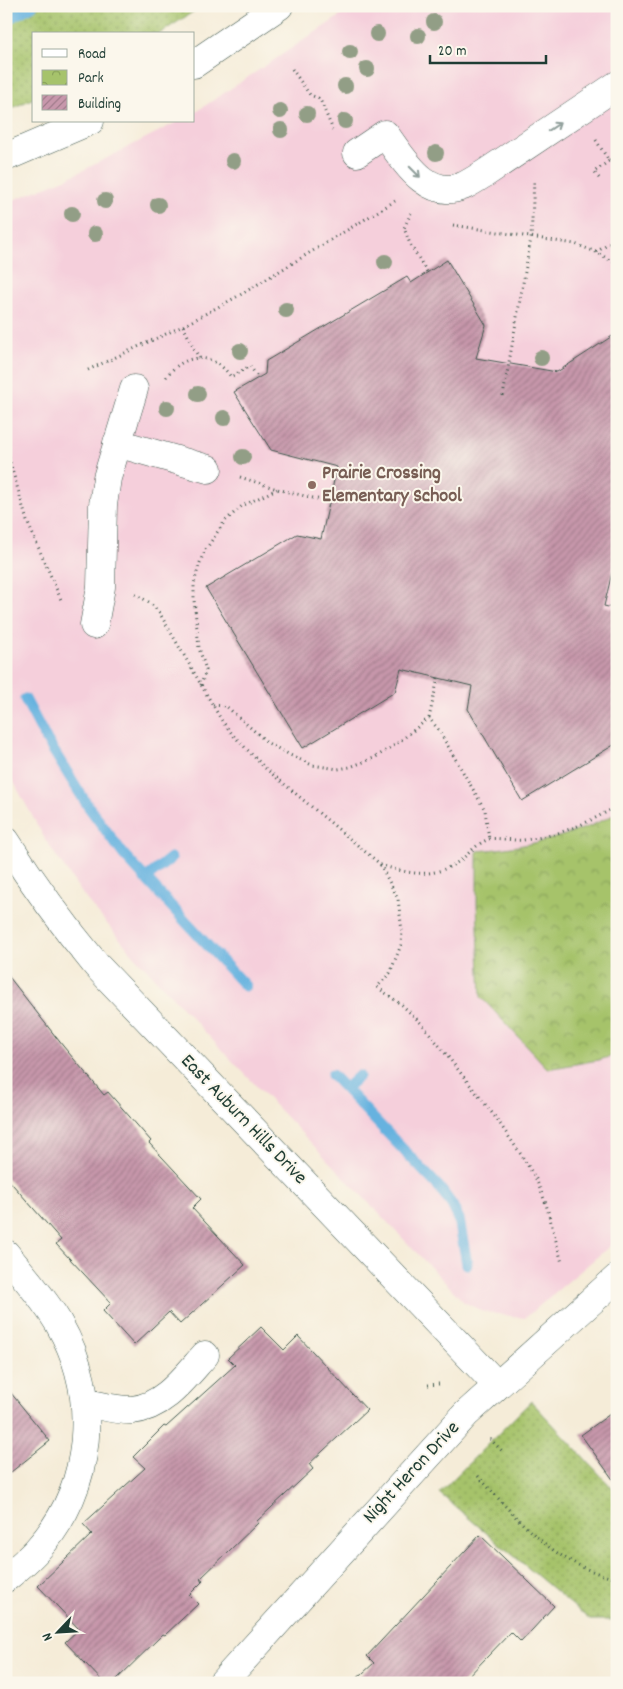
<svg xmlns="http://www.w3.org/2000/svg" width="623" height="1689" font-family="Dekko,sans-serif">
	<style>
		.built { fill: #f5cfdb }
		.grass { fill: url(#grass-dots); stroke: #628050 }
		.park { fill: url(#park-crowns); stroke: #628050 }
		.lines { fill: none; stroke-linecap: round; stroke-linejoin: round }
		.stream { stroke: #66b2df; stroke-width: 11 }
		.building { fill: url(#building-hatch) }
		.minor-casing { stroke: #3f574d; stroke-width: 29 }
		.path { stroke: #3f574d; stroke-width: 3; stroke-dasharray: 1 4; stroke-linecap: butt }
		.minor { stroke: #fff; stroke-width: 28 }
		.tree { fill: #929e86 }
		.oneway { stroke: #8f9e9a }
		.education-dot { fill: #8d6e63; stroke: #fbf7ec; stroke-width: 2 }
		.labels { text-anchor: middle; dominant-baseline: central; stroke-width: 4; stroke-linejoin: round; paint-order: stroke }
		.education-label { font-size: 20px; font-weight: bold; fill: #785e54; stroke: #fbf7ec; text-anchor: start }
		.street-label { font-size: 20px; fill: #1f3d34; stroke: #fbf7ec }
	</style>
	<defs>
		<pattern id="grass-dots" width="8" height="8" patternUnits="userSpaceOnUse" patternTransform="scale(1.25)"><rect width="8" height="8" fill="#a6c36b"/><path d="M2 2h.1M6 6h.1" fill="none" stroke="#87a059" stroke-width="1.8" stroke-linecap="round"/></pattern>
		<pattern id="park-crowns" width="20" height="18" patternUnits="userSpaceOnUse" patternTransform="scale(1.25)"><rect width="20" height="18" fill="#a6c36b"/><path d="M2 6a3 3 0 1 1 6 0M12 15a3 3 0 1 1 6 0" fill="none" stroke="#87a059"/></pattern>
		<pattern id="building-hatch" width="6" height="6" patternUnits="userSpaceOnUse" patternTransform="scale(1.25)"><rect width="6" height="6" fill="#c797ab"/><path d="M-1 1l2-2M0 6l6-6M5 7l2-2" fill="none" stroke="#a17c8c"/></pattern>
	</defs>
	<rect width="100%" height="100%" fill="#fbf7ec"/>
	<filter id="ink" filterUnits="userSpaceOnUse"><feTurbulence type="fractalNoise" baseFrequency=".02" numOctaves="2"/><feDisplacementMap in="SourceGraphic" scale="10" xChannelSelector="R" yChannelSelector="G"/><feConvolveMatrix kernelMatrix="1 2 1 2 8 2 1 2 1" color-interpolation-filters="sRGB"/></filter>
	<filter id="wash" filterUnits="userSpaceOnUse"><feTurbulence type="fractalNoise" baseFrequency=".0096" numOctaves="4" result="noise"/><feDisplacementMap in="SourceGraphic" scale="20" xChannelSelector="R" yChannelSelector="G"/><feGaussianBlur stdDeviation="1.12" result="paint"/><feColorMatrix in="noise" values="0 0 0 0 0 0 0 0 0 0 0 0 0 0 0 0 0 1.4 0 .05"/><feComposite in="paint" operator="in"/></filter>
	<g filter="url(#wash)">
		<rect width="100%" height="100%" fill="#f5ecd8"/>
		<path class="built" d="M 355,6 L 617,6 L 617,1240 L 525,1318 L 484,1312 L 464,1302 L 218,1046 L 131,952 L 86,899 L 46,841 L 6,768 L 6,203 L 70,177 L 179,121 L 194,121 L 194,113 Z"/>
		<g class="grass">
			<path d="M 6,6 L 202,6 L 159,34 L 34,34 L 34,98 L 6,111 Z"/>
			<path d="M 531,1401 L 617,1493 L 617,1620 L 590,1620 L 439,1493 Z"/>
		</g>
		<path class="park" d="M 617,813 L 617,1055 L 598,1060 L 548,1069 L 481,997 L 477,905 L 477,851 C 526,847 573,837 617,813 Z"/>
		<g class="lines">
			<g class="stream">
				<path d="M 6,20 L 32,6"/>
				<path d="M 25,699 L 45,737 L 88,806 L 124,855 L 245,986"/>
				<path d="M 145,879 L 171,858"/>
				<path d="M 332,1075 L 439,1187 L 452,1205 L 459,1219 L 467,1264"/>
				<path d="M 346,1088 L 359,1076"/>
			</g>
		</g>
		<g id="blocks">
			<g class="building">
				<path d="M 447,260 L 486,325 L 476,358 L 557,372 L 617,333 L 617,552 L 604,606 L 617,609 L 617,743 L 522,801 L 468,709 L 472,686 L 401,669 L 395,692 L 303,748 L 206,588 L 297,534 L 321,539 L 337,467 L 271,450 L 234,392 L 265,374 L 266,361 L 407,277 L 411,283 Z"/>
				<path d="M 6,973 L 63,1046 L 104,1095 L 108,1092 L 151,1141 L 149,1143 L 201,1199 L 192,1208 L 245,1265 L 180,1324 L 169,1312 L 134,1345 L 103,1311 L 111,1303 L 56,1244 L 61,1240 L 6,1177 Z"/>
				<path d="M 261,1327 L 284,1350 L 298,1336 L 367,1410 L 309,1464 L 313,1469 L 257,1521 L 258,1523 L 200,1579 L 203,1581 L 189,1595 L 198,1604 L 165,1635 L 163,1634 L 113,1683 L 104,1683 L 65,1642 L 79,1629 L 38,1586 L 92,1534 L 83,1524 L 145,1468 L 133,1457 L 164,1426 L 166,1427 L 235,1365 L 228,1358 Z"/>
				<path d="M 6,1387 L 50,1441 L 6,1476 Z"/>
				<path d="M 617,1409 L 617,1485 L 581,1435 Z"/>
				<path d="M 480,1535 L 554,1606 L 521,1642 L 511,1632 L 462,1683 L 352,1683 L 374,1663 L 367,1656 Z"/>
			</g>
		</g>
	</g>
	<g filter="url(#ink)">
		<use href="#blocks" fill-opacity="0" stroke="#3f574d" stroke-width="1"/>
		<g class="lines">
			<g class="minor-casing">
				<g id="minor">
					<path d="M 194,64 L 279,6"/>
					<path d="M 357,153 L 385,134 C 403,158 426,201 463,186 C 470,183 477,178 484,174 L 617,85"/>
					<path d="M 6,157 L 90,121"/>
					<path d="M 117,443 L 208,469"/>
					<path d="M 94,625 L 101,587 L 103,505 L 107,478 L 134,389"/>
					<path d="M 6,841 C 34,885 64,926 97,966 L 497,1385"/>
					<path d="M 6,1254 C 24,1277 45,1299 59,1324 C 100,1395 94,1488 37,1550 C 28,1560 17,1569 6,1578"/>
					<path d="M 86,1403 C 100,1405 117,1411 132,1410 C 164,1407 185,1377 205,1355"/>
					<path d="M 222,1683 L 466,1414 L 617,1278"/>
				</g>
			</g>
			<g class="path">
				<path d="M 292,69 L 310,95 L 318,98 L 321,102 L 333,130"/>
				<path d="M 596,140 L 609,161 L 617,156"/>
				<path d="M 599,178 L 594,172 L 609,161"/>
				<path d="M 411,213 L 404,228 L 410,244 L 427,272"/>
				<path d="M 453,225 L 575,244 L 596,252 L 617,264"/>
				<path d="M 596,252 L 617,239"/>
				<path d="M 183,326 L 199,358"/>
				<path d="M 88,370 L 183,326 L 240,295 L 395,201"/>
				<path d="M 166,377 C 184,353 213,351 231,377 L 250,366 L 258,378"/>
				<path d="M 503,396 L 531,238 L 534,182"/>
				<path d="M 6,448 L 27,521 L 62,602"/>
				<path d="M 240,477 L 277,489 L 329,502"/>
				<path d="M 613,567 L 617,569"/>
				<path d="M 135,594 L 149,602 L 159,612 L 222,721 L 233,735 L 265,768 L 380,864 L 398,899 L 402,931 L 401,945 L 390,973 L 377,987 L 402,1005 L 423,1025 L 496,1118 L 522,1156 L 536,1179 L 546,1204 L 562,1263"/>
				<path d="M 438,678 L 429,718 L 438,729 L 485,810 L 489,839"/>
				<path d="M 201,685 L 206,670 L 199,648 L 194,600 L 194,584 L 198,568 L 204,552 L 225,521 L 242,506 L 277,489"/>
				<path d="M 213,705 L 226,706 L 268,743 L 290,755 L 312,765 L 338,769 L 350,767 L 374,758 L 395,745 L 429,718"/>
				<path d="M 380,865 C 411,874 432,880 461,860 C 469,853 478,843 489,839 C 494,837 515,841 523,840 C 556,837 589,823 617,806"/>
				<path d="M 428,1385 L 439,1384"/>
				<path d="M 490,1439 L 502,1451"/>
				<path d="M 478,1476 C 521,1523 552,1563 617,1579"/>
			</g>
			<use href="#minor" class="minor"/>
		</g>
		<g class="tree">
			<circle cx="434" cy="22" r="8"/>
			<circle cx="377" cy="34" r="8"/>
			<circle cx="418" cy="36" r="8"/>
			<circle cx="350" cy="52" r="8"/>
			<circle cx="367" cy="69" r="8"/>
			<circle cx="345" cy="86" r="8"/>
			<circle cx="280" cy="111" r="8"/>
			<circle cx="307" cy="114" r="8"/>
			<circle cx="345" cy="121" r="8"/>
			<circle cx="281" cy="130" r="8"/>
			<circle cx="436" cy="153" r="8"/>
			<circle cx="233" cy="161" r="8"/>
			<circle cx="105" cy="201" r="8"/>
			<circle cx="158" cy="205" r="8"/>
			<circle cx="72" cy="214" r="8"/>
			<circle cx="95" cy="234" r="8"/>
			<circle cx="385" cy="262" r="8"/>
			<circle cx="286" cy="310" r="8"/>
			<circle cx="240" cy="351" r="8"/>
			<circle cx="541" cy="358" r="8"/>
			<circle cx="198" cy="394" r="8"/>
			<circle cx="167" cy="408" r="8"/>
			<circle cx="224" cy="418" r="8"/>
			<circle cx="243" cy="457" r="8"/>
		</g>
		<defs><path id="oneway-shaft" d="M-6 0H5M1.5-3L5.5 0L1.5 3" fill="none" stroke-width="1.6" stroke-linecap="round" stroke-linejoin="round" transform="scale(1.25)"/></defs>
		<g class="oneway">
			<use href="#oneway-shaft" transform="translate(554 127) rotate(-34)"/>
			<use href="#oneway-shaft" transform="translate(415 172) rotate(45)"/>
		</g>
	</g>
	<circle class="education-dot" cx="312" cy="485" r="5"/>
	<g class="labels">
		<g class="education-label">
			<text x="322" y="474">Prairie Crossing<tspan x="322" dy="23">Elementary School</tspan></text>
		</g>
		<g class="street-label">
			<text transform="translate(243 1120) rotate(46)">East Auburn Hills Drive</text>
			<text transform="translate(412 1473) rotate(-47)">Night Heron Drive</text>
		</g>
	</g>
	<rect width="623" height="1689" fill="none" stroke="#fbf7ec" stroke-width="25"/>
	<rect x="32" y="32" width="162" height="90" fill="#fbf7ec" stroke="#a3ada2"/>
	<rect x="42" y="49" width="25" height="8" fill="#ffffff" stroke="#a3ada2"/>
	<text x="78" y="58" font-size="15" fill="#1f3d34">Road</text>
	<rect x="42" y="70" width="25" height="15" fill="url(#park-crowns)" stroke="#a3ada2"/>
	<text x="78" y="82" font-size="15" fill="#1f3d34">Park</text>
	<rect x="42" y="95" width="25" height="15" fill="url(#building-hatch)" stroke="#a3ada2"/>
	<text x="78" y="108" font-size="15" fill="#1f3d34">Building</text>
	<g transform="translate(58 1632) rotate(245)" stroke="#fbf7ec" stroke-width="4" paint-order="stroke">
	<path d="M0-4L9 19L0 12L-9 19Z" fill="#1f3d34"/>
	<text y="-8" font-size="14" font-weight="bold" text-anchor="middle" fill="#1f3d34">N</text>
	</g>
	<path d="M430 55v8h116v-8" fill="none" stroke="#1f3d34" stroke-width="2.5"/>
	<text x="438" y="55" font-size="15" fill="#1f3d34" stroke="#fbf7ec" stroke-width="4" paint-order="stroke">20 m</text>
</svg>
